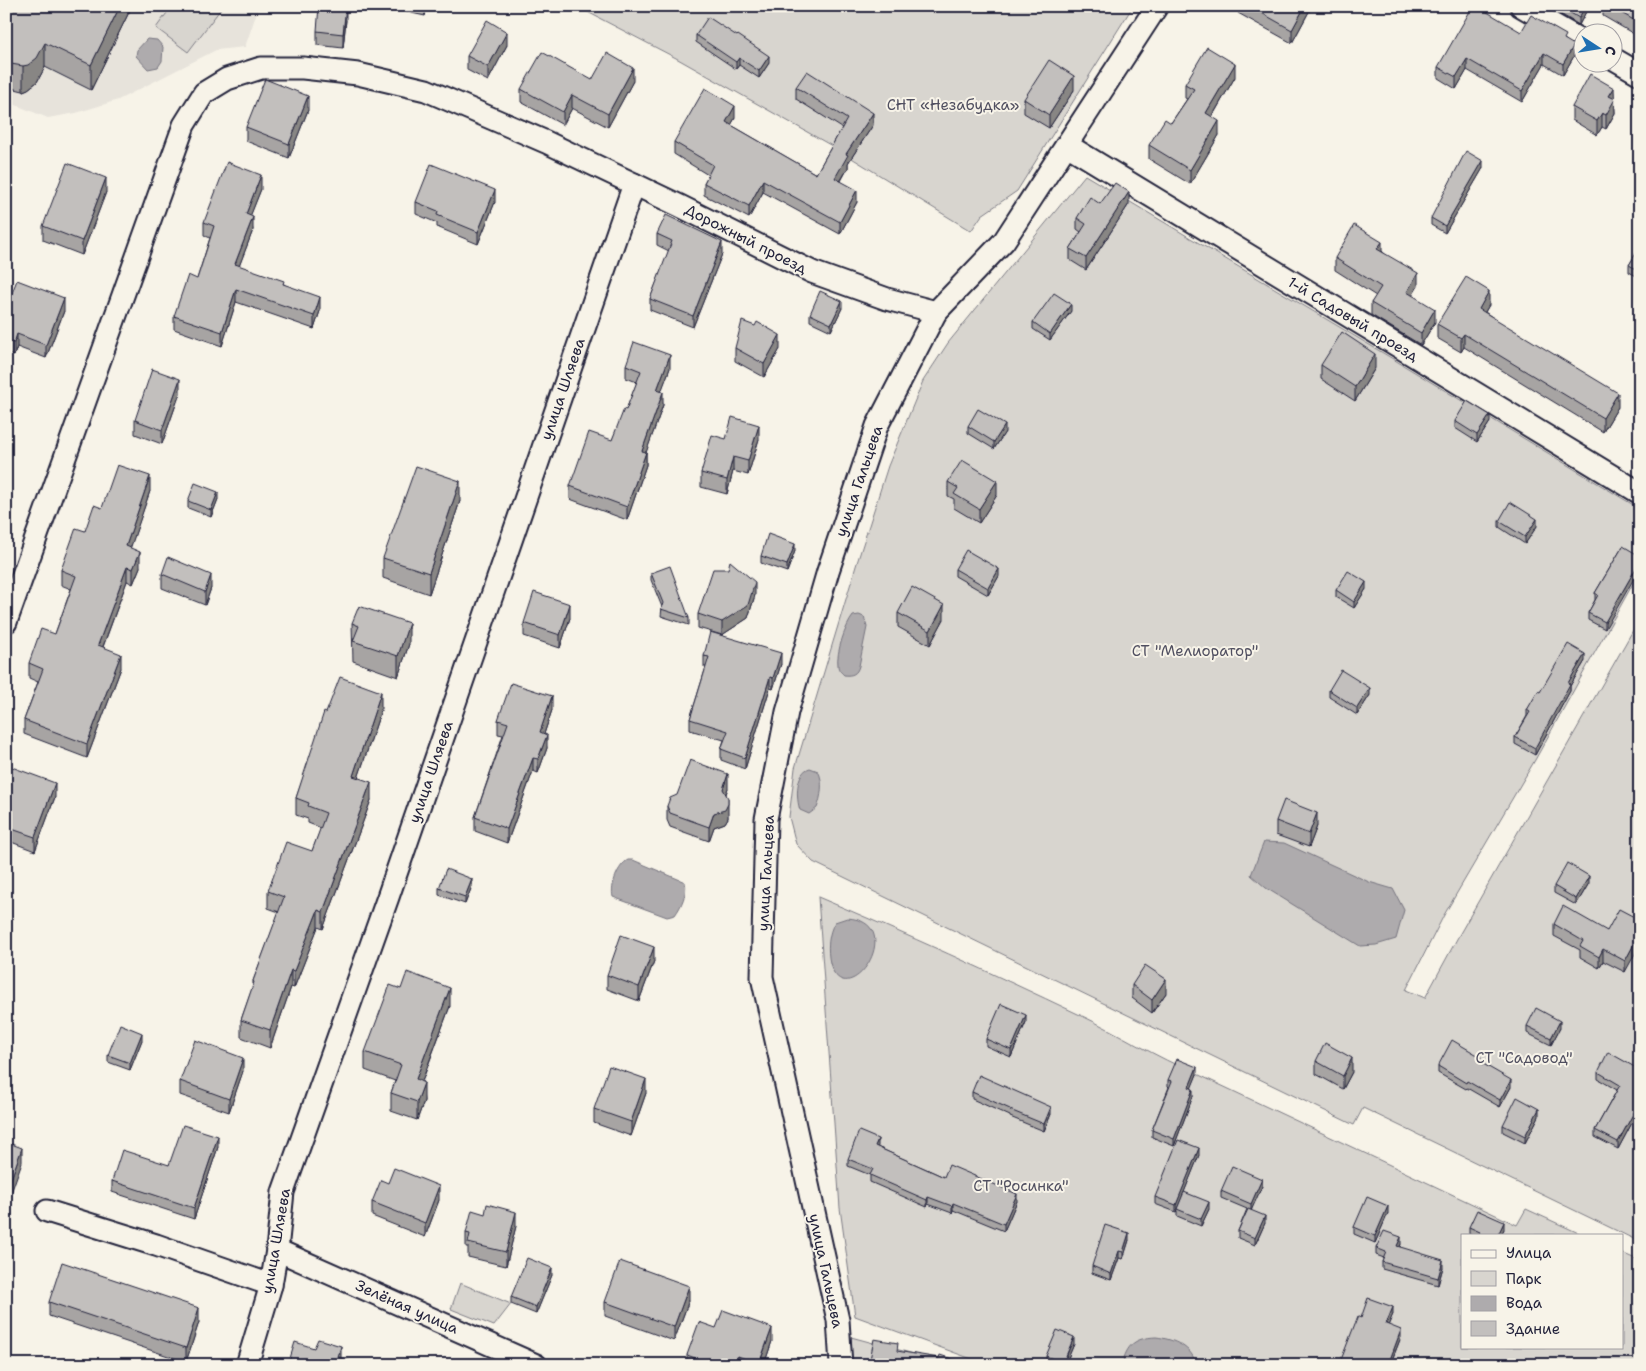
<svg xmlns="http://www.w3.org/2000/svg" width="1646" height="1371" font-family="'Shantell Sans',sans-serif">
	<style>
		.built { fill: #e7e3db }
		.green { fill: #d8d5cf; stroke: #7d7c85 }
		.water { fill: #aeabad; stroke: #76747f }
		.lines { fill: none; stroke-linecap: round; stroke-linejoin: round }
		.minor-casing { stroke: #22223b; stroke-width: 25 }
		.minor { stroke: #f7f3e8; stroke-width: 21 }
		.wall { fill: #a7a4a3; stroke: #22223b }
		.shaded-wall { fill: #888684; stroke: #22223b }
		.building { fill: #c2bfbd; stroke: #22223b }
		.labels { text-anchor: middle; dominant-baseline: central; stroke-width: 4; stroke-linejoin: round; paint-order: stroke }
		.park-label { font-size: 15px; fill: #504f60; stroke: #f7f3e8 }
		.street-label { font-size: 15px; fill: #22223b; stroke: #f7f3e8 }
	</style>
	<rect width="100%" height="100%" fill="#f7f3e8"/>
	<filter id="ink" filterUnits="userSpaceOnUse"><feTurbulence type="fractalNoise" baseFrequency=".02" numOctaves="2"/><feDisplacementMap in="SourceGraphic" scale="10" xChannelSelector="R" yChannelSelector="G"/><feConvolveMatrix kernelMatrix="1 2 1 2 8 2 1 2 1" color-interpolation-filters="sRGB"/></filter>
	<g filter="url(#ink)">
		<path class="built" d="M 6,6 L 259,6 L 245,47 L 216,50 L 118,100 L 76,113 L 48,118 L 6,101 Z"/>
		<g class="green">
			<path d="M 172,6 L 223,6 L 188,52 L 156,28 Z"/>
			<path d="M 576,6 L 1133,6 L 1017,191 L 982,215 L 971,231 L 832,146 L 676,58 Z"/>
			<path d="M 1085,175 L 1393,359 L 1640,509 L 1640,571 L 1535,760 L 1444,915 L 1406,990 L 1425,998 L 1458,937 L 1640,618 L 1640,1242 L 1363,1108 L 1354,1125 L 813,862 L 796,844 L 789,817 L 795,768 L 856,566 L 888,466 L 923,381 L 948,343 Z"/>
			<path d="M 818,897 C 906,934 992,973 1078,1014 C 1119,1033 1155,1057 1197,1074 L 1517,1225 L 1526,1209 L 1583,1235 L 1462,1235 L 1462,1347 L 1622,1347 L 1622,1253 L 1640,1261 L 1640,1365 L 988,1365 L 855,1316 L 840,1208 Z"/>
			<path d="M 460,1283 L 511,1304 L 494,1326 L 451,1309 Z"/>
			<path d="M 851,1337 L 940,1361 L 947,1365 L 852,1365 Z"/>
		</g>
		<g class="water">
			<path d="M 147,39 L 157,40 L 163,47 L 162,61 L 158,67 L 148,69 L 136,56 L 137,50 Z"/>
			<path d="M 859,615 L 864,617 L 867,627 L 859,666 C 857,674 852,676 844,675 C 841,672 838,670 838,665 C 836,653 845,626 853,616 Z"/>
			<path d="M 810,768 L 818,771 C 824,781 821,798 817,808 L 809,814 L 800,810 C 796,799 795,772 810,768 Z"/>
			<path d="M 1264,842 L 1284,843 L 1369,882 L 1393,889 L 1404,910 L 1396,939 L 1376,945 L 1360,946 L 1266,888 L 1251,875 Z"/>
			<path d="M 628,860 L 633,860 L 685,882 C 688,892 681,907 675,915 L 667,917 L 613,897 C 610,886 618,865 628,860 Z"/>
			<path d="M 847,918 C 912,922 845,1019 830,963 C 827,950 828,933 835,922 Z"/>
			<path d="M 1156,1337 C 1173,1339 1193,1347 1196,1365 L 1122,1365 C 1127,1344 1135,1338 1156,1337 Z"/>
		</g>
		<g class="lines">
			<g class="minor-casing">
				<g id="minor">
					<path d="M 1521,6 L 1584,42"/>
					<path d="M 1614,59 L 1640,74"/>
					<path d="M 1067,145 L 1640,493"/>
					<path d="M 6,622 L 184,125 L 204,93 L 227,79 L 261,68 L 303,68 L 358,74 L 426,90 L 546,142 L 680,206 L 812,272 L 887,299 L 936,312 L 1004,241 L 1157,6"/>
					<path d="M 47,1211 L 156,1245 L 271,1285"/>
					<path d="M 277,1250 L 536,1365"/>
					<path d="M 247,1365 L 271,1285 L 277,1250 L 283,1192 L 388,897 L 634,184"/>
					<path d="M 841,1365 L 838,1320 L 762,977 L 766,819 L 787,712 L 828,571 L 877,426 L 936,312"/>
				</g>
			</g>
			<use href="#minor" class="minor"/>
		</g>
		<g class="wall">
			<path d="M 6,6 L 132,6 L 91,90 L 45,67 L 37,82 L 28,89 L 23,91 L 11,88 L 6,83 Z"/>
			<path d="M 407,6 L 427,6 L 425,16 L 407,12 Z"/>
			<path d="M 1238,6 L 1312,6 L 1292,43 L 1238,13 Z"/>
			<path d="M 1547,6 L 1589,6 L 1579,25 Z"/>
			<path d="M 1603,6 L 1640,6 L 1639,37 L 1603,16 Z"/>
			<path d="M 346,20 L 343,48 L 317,45 L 317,31 Z"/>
			<path d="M 1521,32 L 1566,40 L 1574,56 L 1563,75 L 1544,64 L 1522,102 L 1467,70 L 1456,89 L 1438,78 L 1438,67 Z"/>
			<path d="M 696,35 L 769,63 L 759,78 L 739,65 L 736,69 L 696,42 Z"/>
			<path d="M 507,45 L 488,81 L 467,70 L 467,56 Z"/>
			<path d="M 1235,77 L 1212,117 L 1219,135 L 1190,184 L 1149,159 L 1149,145 L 1171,123 L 1187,99 L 1185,98 L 1185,84 Z"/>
			<path d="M 592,80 L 633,81 L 608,127 L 572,108 L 563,125 L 521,102 L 521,89 Z"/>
			<path d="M 796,87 L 873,125 L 848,163 L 848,168 L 841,181 L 857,202 L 840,234 L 763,192 L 749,218 L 704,195 L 704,183 L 708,175 L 674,154 L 674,142 L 735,118 L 731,125 L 816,174 L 842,128 L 796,99 Z"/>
			<path d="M 1074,90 L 1049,128 L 1024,113 L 1024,99 Z"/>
			<path d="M 1614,98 L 1615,113 L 1606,129 L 1602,127 L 1597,135 L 1572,120 L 1572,107 Z"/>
			<path d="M 308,110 L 289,158 L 246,141 L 246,127 Z"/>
			<path d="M 1483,168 L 1445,233 L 1431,225 L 1431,218 Z"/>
			<path d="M 261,189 L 250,216 L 253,230 L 239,266 L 284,284 L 320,311 L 314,329 L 236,302 L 222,346 L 174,329 L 174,316 L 197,279 L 210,238 L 204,235 L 204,222 Z"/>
			<path d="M 106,192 L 82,255 L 43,240 L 43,226 Z"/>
			<path d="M 416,202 L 495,202 L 478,244 L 437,227 L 437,223 L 416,214 Z"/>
			<path d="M 1100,204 L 1129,204 L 1086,270 L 1070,260 L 1070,249 L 1081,232 L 1077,229 L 1077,218 Z"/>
			<path d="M 657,234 L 722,254 L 693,327 L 650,310 L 650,299 L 669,251 L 657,245 Z"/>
			<path d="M 1640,247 L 1640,278 L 1629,272 L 1629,265 Z"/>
			<path d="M 1382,251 L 1418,286 L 1412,295 L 1435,322 L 1421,345 L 1371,315 L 1371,303 L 1376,296 L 1335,270 L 1335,258 Z"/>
			<path d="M 1489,305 L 1485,312 L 1618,407 L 1603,432 L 1464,347 L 1461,352 L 1437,338 L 1437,324 Z"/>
			<path d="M 6,308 L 64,311 L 46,358 L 17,347 L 14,356 L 6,353 Z"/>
			<path d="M 842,308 L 831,331 L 810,321 L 810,314 Z"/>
			<path d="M 1071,311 L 1050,340 L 1033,329 L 1033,322 Z"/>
			<path d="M 1640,336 L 1640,354 L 1638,353 L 1638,340 Z"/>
			<path d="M 735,348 L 780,349 L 764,377 L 735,361 Z"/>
			<path d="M 626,365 L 670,368 L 661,391 L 663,405 L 646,452 L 646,465 L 627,520 L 570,499 L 570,486 L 612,440 L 626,410 L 637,382 L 626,378 Z"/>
			<path d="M 1321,365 L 1375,368 L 1355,401 L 1321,379 Z"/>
			<path d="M 180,393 L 162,444 L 135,434 L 135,420 Z"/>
			<path d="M 1455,421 L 1490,422 L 1477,442 L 1455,428 Z"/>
			<path d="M 968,426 L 1005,432 L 994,449 L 968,433 Z"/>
			<path d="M 726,439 L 759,439 L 748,475 L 733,471 L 727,494 L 701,487 L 701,473 Z"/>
			<path d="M 948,482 L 997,495 L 979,523 L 954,508 L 954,499 L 948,496 Z"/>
			<path d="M 150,491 L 130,548 L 140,567 L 133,584 L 127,581 L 103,647 L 121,668 L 87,758 L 24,734 L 24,720 L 38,682 L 29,678 L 29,663 L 55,634 L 71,589 L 61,585 L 61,570 L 85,531 L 102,508 Z"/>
			<path d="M 218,499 L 211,517 L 188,508 L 188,501 Z"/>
			<path d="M 460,501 L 429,594 L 383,578 L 383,558 Z"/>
			<path d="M 1499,521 L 1537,526 L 1525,544 L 1499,527 Z"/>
			<path d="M 1623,546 L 1605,629 L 1588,620 L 1588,613 L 1595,600 L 1595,593 Z"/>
			<path d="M 795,551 L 787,572 L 761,563 L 761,556 Z"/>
			<path d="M 955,569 L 999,576 L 988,595 L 955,576 Z"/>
			<path d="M 651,573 L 689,618 L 689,625 L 661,616 L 662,607 L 651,580 Z"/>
			<path d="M 162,574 L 211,588 L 205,605 L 162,588 Z"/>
			<path d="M 1366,589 L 1354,608 L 1336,597 L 1336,590 Z"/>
			<path d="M 755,595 L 748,618 L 722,635 L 698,628 L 698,614 Z"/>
			<path d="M 898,613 L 944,619 L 930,645 L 898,627 Z"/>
			<path d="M 570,618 L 560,648 L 524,636 L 524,623 Z"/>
			<path d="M 352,623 L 409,644 L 398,677 L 353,661 Z"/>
			<path d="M 704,656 L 781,664 L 773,689 L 770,688 L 745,769 L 721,760 L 721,749 L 724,740 L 690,730 L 690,719 L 706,667 L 704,667 Z"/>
			<path d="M 1585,661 L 1570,686 L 1570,691 L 1535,755 L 1515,744 L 1515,737 L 1527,716 L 1527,710 L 1540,692 Z"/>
			<path d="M 1329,690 L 1370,695 L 1357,715 L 1329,697 Z"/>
			<path d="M 381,710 L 358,778 L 371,800 L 323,929 L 318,927 L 294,988 L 291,987 L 270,1048 L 241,1037 L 241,1020 L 253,986 L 253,981 L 279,912 L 268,908 L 268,891 L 312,851 L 321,828 L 308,823 L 308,819 L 296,815 L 296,798 L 326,713 Z"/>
			<path d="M 552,710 L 544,734 L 547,748 L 538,773 L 533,771 L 507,843 L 475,831 L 475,817 L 503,735 L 498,734 L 498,720 Z"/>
			<path d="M 6,772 L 55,797 L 35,851 L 6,840 Z"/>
			<path d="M 728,788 L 726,794 L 728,818 L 725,823 L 714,827 L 709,841 L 670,827 L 667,820 L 667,806 Z"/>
			<path d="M 1276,821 L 1317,826 L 1309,847 L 1276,835 Z"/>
			<path d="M 1589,883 L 1576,905 L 1554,893 L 1554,886 Z"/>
			<path d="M 472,886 L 465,904 L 439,895 L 439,888 Z"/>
			<path d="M 1640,920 L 1625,972 L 1603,961 L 1599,968 L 1580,957 L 1580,950 L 1554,936 L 1554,924 L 1607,931 Z"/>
			<path d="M 654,961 L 639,1001 L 607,989 L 607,975 Z"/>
			<path d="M 1132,985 L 1166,993 L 1152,1013 L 1132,998 Z"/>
			<path d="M 450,1006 L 422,1082 L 424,1101 L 417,1120 L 391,1111 L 391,1093 L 395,1081 L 365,1070 L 365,1052 Z"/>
			<path d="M 1026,1022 L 1011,1057 L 986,1046 L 986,1039 Z"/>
			<path d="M 1527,1026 L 1560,1028 L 1551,1045 L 1527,1033 Z"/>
			<path d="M 142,1040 L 130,1070 L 108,1062 L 108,1055 Z"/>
			<path d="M 1316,1061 L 1352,1072 L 1343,1089 L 1316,1074 Z"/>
			<path d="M 1481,1062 L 1511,1087 L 1500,1107 L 1467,1088 L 1466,1089 L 1438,1073 L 1438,1066 Z"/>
			<path d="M 1640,1070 L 1640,1108 L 1618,1149 L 1595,1137 L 1595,1130 L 1617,1090 L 1598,1079 L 1598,1072 Z"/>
			<path d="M 243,1071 L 229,1112 L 180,1095 L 180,1081 Z"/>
			<path d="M 1197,1074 L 1191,1088 L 1193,1096 L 1174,1146 L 1152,1137 L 1152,1130 L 1169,1087 L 1168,1086 L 1168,1080 Z"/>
			<path d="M 972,1092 L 1051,1114 L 1044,1131 L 1010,1117 L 1010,1116 L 972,1099 Z"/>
			<path d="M 646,1093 L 631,1136 L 594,1123 L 594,1109 Z"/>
			<path d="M 1539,1116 L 1525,1143 L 1503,1132 L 1503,1125 Z"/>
			<path d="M 878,1146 L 877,1147 L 944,1177 L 1017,1201 L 1004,1231 L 953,1210 L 952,1213 L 928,1204 L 927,1207 L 870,1182 L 870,1175 L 848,1166 L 848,1159 Z"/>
			<path d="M 218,1147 L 194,1219 L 112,1192 L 112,1181 L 169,1165 Z"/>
			<path d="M 1199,1155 L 1184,1192 L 1209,1209 L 1201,1226 L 1177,1216 L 1177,1211 L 1176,1212 L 1155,1204 L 1155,1197 Z"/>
			<path d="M 388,1183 L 439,1200 L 425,1237 L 372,1216 L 372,1202 Z"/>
			<path d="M 1262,1186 L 1251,1210 L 1265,1223 L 1255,1245 L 1238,1238 L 1238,1231 L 1247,1209 L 1221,1198 L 1221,1191 Z"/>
			<path d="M 1388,1213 L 1375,1243 L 1354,1234 L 1354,1227 Z"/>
			<path d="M 516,1226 L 506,1266 L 468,1257 L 468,1247 L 466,1247 L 466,1233 Z"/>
			<path d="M 1469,1227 L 1504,1229 L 1501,1235 L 1471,1235 L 1469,1234 Z"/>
			<path d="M 1129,1240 L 1123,1259 L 1119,1258 L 1111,1280 L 1092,1273 L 1092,1266 Z"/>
			<path d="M 1401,1244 L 1400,1247 L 1443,1267 L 1438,1285 L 1382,1269 L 1382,1262 L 1384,1258 L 1376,1255 L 1376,1248 Z"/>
			<path d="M 552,1275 L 536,1314 L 511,1304 L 511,1297 Z"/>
			<path d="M 689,1300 L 674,1341 L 605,1316 L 605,1302 Z"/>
			<path d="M 49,1302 L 199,1322 L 186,1362 L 49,1316 Z"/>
			<path d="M 1393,1314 L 1388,1325 L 1401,1337 L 1390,1365 L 1339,1365 L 1361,1318 Z"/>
			<path d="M 716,1328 L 772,1341 L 764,1365 L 687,1365 L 687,1355 Z"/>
			<path d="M 1074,1344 L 1065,1365 L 1050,1365 L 1046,1363 L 1046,1356 Z"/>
		</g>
		<g class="shaded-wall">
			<path d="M 120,6 L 132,6 L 91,90 L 91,65 Z"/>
			<path d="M 346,6 L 346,20 L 343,48 L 343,34 Z"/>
			<path d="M 425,6 L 427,6 L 425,16 Z"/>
			<path d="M 1305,6 L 1312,6 L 1292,43 L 1292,30 Z"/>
			<path d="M 1585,6 L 1589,6 L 1579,25 L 1579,18 Z"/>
			<path d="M 507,32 L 507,45 L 488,81 L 488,67 Z"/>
			<path d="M 45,43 L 45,67 L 37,82 L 28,89 L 23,91 L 23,66 Z"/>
			<path d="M 1574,45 L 1574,56 L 1563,75 L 1563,64 Z"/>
			<path d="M 1544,53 L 1544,64 L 1522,102 L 1522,91 Z"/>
			<path d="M 769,56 L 769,63 L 759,78 L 759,71 Z"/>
			<path d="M 739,58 L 739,65 L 736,69 L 736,62 Z"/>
			<path d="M 1467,59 L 1467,70 L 1456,89 L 1456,77 Z"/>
			<path d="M 1235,64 L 1235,77 L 1206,127 L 1206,113 Z"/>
			<path d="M 633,68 L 633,81 L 608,127 L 608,114 Z"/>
			<path d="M 1074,76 L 1074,90 L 1049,128 L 1049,115 Z"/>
			<path d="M 1614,88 L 1615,113 L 1606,129 L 1606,115 L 1609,96 Z"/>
			<path d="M 572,95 L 572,108 L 563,125 L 563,112 Z"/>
			<path d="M 308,96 L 308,110 L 289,158 L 289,144 Z"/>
			<path d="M 735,106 L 735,118 L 726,134 L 726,122 Z"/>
			<path d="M 873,113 L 873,125 L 848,163 L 848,168 L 835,190 L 835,178 L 846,154 Z"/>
			<path d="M 1602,113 L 1602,127 L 1597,135 L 1597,121 Z"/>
			<path d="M 1219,121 L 1219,135 L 1190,184 L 1190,170 Z"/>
			<path d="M 1483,161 L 1483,168 L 1445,233 L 1445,226 Z"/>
			<path d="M 261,175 L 261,189 L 246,227 L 246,214 Z"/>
			<path d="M 106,178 L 106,192 L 82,255 L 82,241 Z"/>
			<path d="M 763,180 L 763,192 L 749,218 L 749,206 Z"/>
			<path d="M 495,190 L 495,202 L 478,244 L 478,232 Z"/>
			<path d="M 857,190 L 857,202 L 840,234 L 840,222 Z"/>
			<path d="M 1129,192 L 1129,204 L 1086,270 L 1086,258 Z"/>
			<path d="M 253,217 L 253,230 L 235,277 L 235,264 Z"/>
			<path d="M 722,242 L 722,254 L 693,327 L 693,316 Z"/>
			<path d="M 1382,242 L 1382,254 L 1377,249 Z"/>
			<path d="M 1418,273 L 1418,286 L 1407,305 L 1407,292 Z"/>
			<path d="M 236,289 L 236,302 L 222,346 L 222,332 Z"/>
			<path d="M 1489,291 L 1489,305 L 1479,322 L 1479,309 Z"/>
			<path d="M 320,297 L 320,311 L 314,329 L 314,316 Z"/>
			<path d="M 64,298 L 64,311 L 46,358 L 46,345 Z"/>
			<path d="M 842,301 L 842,308 L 831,331 L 831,324 Z"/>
			<path d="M 1071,304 L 1071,311 L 1050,340 L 1050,334 Z"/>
			<path d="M 1435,309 L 1435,322 L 1421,345 L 1421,333 Z"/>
			<path d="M 17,334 L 17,347 L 14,356 L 14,343 Z"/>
			<path d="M 1464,334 L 1464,347 L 1461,352 L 1461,338 Z"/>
			<path d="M 780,335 L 780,349 L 764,377 L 764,364 Z"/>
			<path d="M 1375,354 L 1375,368 L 1355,401 L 1355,387 Z"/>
			<path d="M 670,355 L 670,368 L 657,403 L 657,390 Z"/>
			<path d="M 180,379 L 180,393 L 162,444 L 162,430 Z"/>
			<path d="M 663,392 L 663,405 L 642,464 L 642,451 Z"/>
			<path d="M 1618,393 L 1618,407 L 1603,432 L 1603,418 Z"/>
			<path d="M 1490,415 L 1490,422 L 1477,442 L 1477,435 Z"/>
			<path d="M 759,425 L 759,439 L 748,475 L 748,461 Z"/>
			<path d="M 1005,425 L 1005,432 L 994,449 L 994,442 Z"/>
			<path d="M 10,438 L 10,452 L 6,462 L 6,448 Z"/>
			<path d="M 646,452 L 646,465 L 627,520 L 627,507 Z"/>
			<path d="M 733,457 L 733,471 L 727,494 L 727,480 Z"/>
			<path d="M 150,476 L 150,491 L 126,561 L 126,546 Z"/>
			<path d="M 460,481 L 460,501 L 429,594 L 429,573 Z"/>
			<path d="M 997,481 L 997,495 L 979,523 L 979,509 Z"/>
			<path d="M 218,492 L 218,499 L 211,517 L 211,510 Z"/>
			<path d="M 1537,519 L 1537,526 L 1525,544 L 1525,537 Z"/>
			<path d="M 795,544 L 795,551 L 787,572 L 787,565 Z"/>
			<path d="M 140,552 L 140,567 L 133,584 L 133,569 Z"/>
			<path d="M 1640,561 L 1640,568 L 1605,629 L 1605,622 Z"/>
			<path d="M 127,567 L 127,581 L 98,660 L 98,645 Z"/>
			<path d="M 999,569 L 999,576 L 988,595 L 988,588 Z"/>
			<path d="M 211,575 L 211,588 L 205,605 L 205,592 Z"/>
			<path d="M 755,582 L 755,595 L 748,618 L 722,635 L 722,622 Z"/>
			<path d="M 1366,582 L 1366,589 L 1354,608 L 1354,602 Z"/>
			<path d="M 570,604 L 570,618 L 560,648 L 560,635 Z"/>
			<path d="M 944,605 L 944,619 L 930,645 L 930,631 Z"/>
			<path d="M 409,623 L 409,644 L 398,677 L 398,656 Z"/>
			<path d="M 781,653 L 781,664 L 773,689 L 773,678 Z"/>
			<path d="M 121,654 L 121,668 L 87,758 L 87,744 Z"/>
			<path d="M 1585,654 L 1585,661 L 1570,686 L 1570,691 L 1535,755 L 1535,748 L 1568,683 Z"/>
			<path d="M 770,677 L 770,688 L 745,769 L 745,758 Z"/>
			<path d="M 1370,688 L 1370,695 L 1357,715 L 1357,708 Z"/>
			<path d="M 381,692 L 381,710 L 353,793 L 353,776 Z"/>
			<path d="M 552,696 L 552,710 L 540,746 L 540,732 Z"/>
			<path d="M 547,735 L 547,748 L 538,773 L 538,759 Z"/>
			<path d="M 533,758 L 533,771 L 507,843 L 507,829 Z"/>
			<path d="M 728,774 L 728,788 L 723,802 L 723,789 Z"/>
			<path d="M 371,782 L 371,800 L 323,929 L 323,912 Z"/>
			<path d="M 55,783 L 55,797 L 35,851 L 35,837 Z"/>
			<path d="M 728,798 L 728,818 L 725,823 L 714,827 L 709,841 L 709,827 L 714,813 Z"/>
			<path d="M 1317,813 L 1317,826 L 1309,847 L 1309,834 Z"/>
			<path d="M 1589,876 L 1589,883 L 1576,905 L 1576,899 Z"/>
			<path d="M 472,879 L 472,886 L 465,904 L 465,897 Z"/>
			<path d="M 318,910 L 318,927 L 294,988 L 294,971 Z"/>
			<path d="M 1640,933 L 1640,945 L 1625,972 L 1625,961 Z"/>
			<path d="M 654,947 L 654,961 L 639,1001 L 639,987 Z"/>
			<path d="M 1603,949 L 1603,961 L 1599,968 L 1599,957 Z"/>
			<path d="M 291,970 L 291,987 L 270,1048 L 270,1030 Z"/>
			<path d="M 1166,979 L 1166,993 L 1152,1013 L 1152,1000 Z"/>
			<path d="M 450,988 L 450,1006 L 416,1097 L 416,1079 Z"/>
			<path d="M 1026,1015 L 1026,1022 L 1011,1057 L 1011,1050 Z"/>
			<path d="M 1560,1021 L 1560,1028 L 1551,1045 L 1551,1038 Z"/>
			<path d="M 142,1033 L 142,1040 L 130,1070 L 130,1063 Z"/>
			<path d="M 243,1058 L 243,1071 L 229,1112 L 229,1099 Z"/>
			<path d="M 1352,1058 L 1352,1072 L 1343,1089 L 1343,1076 Z"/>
			<path d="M 1197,1067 L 1197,1074 L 1189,1094 L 1189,1087 Z"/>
			<path d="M 646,1079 L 646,1093 L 631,1136 L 631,1122 Z"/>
			<path d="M 1511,1080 L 1511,1087 L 1500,1107 L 1500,1100 Z"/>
			<path d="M 424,1083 L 424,1101 L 417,1120 L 417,1102 Z"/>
			<path d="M 1193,1089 L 1193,1096 L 1174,1146 L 1174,1139 Z"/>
			<path d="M 1640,1101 L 1640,1108 L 1618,1149 L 1618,1142 Z"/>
			<path d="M 1051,1107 L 1051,1114 L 1044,1131 L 1044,1124 Z"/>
			<path d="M 1539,1109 L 1539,1116 L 1525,1143 L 1525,1136 Z"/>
			<path d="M 218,1136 L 218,1147 L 194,1219 L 194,1208 Z"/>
			<path d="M 878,1139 L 878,1146 L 875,1153 L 875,1146 Z"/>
			<path d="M 22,1148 L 22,1162 L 6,1207 L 6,1193 Z"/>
			<path d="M 1199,1148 L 1199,1155 L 1176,1212 L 1176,1205 Z"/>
			<path d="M 1262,1179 L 1262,1186 L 1251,1211 L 1251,1204 Z"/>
			<path d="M 439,1186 L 439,1200 L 425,1237 L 425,1223 Z"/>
			<path d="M 1017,1194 L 1017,1201 L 1004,1231 L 1004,1224 Z"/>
			<path d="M 928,1197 L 928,1204 L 927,1207 L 927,1200 Z"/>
			<path d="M 1209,1202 L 1209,1209 L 1201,1226 L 1201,1219 Z"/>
			<path d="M 953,1203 L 953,1210 L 952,1213 L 952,1206 Z"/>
			<path d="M 1388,1206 L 1388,1213 L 1375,1243 L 1375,1236 Z"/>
			<path d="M 516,1212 L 516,1226 L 506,1266 L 506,1252 Z"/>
			<path d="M 1265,1216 L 1265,1223 L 1255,1245 L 1255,1238 Z"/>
			<path d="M 1504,1222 L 1504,1229 L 1501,1235 L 1498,1235 Z"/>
			<path d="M 1129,1233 L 1129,1240 L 1123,1259 L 1123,1252 Z"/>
			<path d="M 1401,1237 L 1401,1244 L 1397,1253 L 1397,1246 Z"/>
			<path d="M 1119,1251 L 1119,1258 L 1111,1280 L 1111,1274 Z"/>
			<path d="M 1443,1260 L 1443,1267 L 1438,1285 L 1438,1278 Z"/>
			<path d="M 552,1268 L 552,1275 L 536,1314 L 536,1307 Z"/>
			<path d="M 689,1286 L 689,1300 L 674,1341 L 674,1327 Z"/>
			<path d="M 1393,1307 L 1393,1314 L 1386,1331 L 1386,1324 Z"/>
			<path d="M 199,1308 L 199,1322 L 186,1362 L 186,1348 Z"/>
			<path d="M 772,1328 L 772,1341 L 764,1365 L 759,1365 Z"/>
			<path d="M 1401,1330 L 1401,1337 L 1390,1365 L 1388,1365 Z"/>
			<path d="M 1074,1337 L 1074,1344 L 1065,1365 L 1063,1365 Z"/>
			<path d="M 341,1346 L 341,1359 L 338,1357 Z"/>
			<path d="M 738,1356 L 738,1365 L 735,1365 Z"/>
		</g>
		<g class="building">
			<path d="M 6,6 L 120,6 L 91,65 L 45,43 L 37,58 L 28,65 L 23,66 L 11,64 L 6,58 Z"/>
			<path d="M 319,6 L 346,6 L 343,34 L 317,31 Z"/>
			<path d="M 1249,6 L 1305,6 L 1292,30 Z"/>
			<path d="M 1473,6 L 1477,6 L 1521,32 L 1531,15 L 1566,35 L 1564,39 L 1574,45 L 1563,64 L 1544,53 L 1522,91 L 1467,59 L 1456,77 L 1438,67 Z"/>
			<path d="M 1559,6 L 1585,6 L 1579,18 Z"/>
			<path d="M 1609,6 L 1640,6 L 1640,22 L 1639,23 Z"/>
			<path d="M 708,17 L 737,36 L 738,35 L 769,56 L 759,71 L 739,58 L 736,62 L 696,35 Z"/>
			<path d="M 487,20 L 507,32 L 488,67 L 467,56 Z"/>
			<path d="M 1207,47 L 1235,64 L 1206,113 L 1219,121 L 1190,170 L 1149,145 L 1165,119 L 1171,123 L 1194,89 L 1185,84 Z"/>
			<path d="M 542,52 L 592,80 L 607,53 L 633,68 L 608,114 L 572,95 L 563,112 L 521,89 Z"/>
			<path d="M 1049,60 L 1074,76 L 1049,115 L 1024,99 Z"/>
			<path d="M 807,71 L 873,113 L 846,154 L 848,155 L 835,178 L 857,190 L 840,222 L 763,180 L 749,206 L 704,183 L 713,165 L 674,142 L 705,88 L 735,106 L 726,122 L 816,174 L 847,119 L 796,87 Z"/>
			<path d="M 1590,74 L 1614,88 L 1609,96 L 1615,99 L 1606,115 L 1602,113 L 1597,121 L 1572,107 Z"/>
			<path d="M 265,79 L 308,96 L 289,144 L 246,127 Z"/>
			<path d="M 1466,151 L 1483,161 L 1445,226 L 1431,218 Z"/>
			<path d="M 227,162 L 261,175 L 246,214 L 253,217 L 235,264 L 284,281 L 283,284 L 320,297 L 314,316 L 236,289 L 222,332 L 174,316 L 188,275 L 197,279 L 214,226 L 204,222 Z"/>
			<path d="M 67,163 L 106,178 L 82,241 L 43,226 Z"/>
			<path d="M 431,164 L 495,190 L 478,232 L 437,215 L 438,211 L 416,202 Z"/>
			<path d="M 1115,183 L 1129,192 L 1086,258 L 1070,249 L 1086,224 L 1077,218 L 1090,197 L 1100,204 Z"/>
			<path d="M 666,215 L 722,242 L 693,316 L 650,299 L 672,241 L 657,234 Z"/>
			<path d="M 1354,225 L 1382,242 L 1377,249 L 1418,273 L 1407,292 L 1435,309 L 1421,333 L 1371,303 L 1381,287 L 1335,258 Z"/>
			<path d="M 1640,247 L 1640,271 L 1629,265 Z"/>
			<path d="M 1466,277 L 1489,291 L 1479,309 L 1618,393 L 1603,418 L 1464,334 L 1461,338 L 1437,324 Z"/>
			<path d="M 17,280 L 64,298 L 46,345 L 17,334 L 14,343 L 6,341 L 6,308 Z"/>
			<path d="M 820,291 L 842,301 L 831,324 L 810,314 Z"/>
			<path d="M 1054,293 L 1071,304 L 1050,334 L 1033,322 Z"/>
			<path d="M 742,321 L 755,326 L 757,322 L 780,335 L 764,364 L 735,348 Z"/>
			<path d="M 1342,332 L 1375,354 L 1355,387 L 1321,365 Z"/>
			<path d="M 634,342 L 670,355 L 657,390 L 663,392 L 642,451 L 646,452 L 627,507 L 570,486 L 589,432 L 612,440 L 624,409 L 626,410 L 641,371 L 626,365 Z"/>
			<path d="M 152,369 L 180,379 L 162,430 L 135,420 Z"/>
			<path d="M 1467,401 L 1490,415 L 1477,435 L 1455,421 Z"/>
			<path d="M 978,409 L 1005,425 L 994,442 L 968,426 Z"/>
			<path d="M 732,417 L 759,425 L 748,461 L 733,457 L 727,480 L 701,473 L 712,435 L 726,439 Z"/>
			<path d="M 6,436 L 10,438 L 6,448 Z"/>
			<path d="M 962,460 L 997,481 L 979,509 L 954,494 L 958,488 L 948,482 Z"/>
			<path d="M 117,465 L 150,476 L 126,546 L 140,552 L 133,569 L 127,567 L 98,645 L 121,654 L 87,744 L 24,720 L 43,669 L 29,663 L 41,629 L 55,634 L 76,576 L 61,570 L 76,528 L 85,531 L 94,505 L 102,508 Z"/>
			<path d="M 416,466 L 460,481 L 429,573 L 383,558 Z"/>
			<path d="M 195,483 L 218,492 L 211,510 L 188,501 Z"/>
			<path d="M 1510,502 L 1537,519 L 1525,537 L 1499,521 Z"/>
			<path d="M 768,534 L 795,544 L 787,565 L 761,556 Z"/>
			<path d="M 1623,546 L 1640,556 L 1640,561 L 1605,622 L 1588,613 L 1598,595 L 1595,593 Z"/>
			<path d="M 966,550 L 999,569 L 988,588 L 955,569 Z"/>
			<path d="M 168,557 L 211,575 L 205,592 L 162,574 Z"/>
			<path d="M 730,561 L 755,582 L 748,605 L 722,622 L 698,614 L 713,569 L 728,569 Z"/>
			<path d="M 670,566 L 689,618 L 661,609 L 663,603 L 651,573 Z"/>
			<path d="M 1348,571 L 1366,582 L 1354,602 L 1336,590 Z"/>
			<path d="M 912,587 L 944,605 L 930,631 L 898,613 Z"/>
			<path d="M 534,592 L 570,604 L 560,635 L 524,623 Z"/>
			<path d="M 359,606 L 409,623 L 398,656 L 353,641 L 359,626 L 352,623 Z"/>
			<path d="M 710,632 L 781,653 L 773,678 L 770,677 L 745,758 L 721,749 L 728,731 L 690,719 L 709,657 L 704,656 Z"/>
			<path d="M 1568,644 L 1585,654 L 1568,683 L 1570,684 L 1535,748 L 1515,737 L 1530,712 L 1527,710 L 1538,691 L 1540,692 Z"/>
			<path d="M 1341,670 L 1370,688 L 1357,708 L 1329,690 Z"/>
			<path d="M 340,677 L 381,692 L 353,776 L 371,782 L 323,912 L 318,910 L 294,971 L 291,970 L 270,1030 L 241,1020 L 254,982 L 253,981 L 284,897 L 268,891 L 286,842 L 312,851 L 326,813 L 308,806 L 309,803 L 296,798 L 324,712 L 326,713 Z"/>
			<path d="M 511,683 L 552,696 L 540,732 L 547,735 L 538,759 L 533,758 L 507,829 L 475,817 L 508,723 L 498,720 Z"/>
			<path d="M 690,760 L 728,774 L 723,789 L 728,798 L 728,804 L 725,810 L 714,813 L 709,827 L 670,813 L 667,806 L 670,798 L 677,795 Z"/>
			<path d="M 9,766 L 55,783 L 35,837 L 6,827 L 6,772 Z"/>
			<path d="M 1284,800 L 1317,813 L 1309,834 L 1276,821 Z"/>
			<path d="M 1567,863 L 1589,876 L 1576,899 L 1554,886 Z"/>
			<path d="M 446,869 L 472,879 L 465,897 L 439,888 Z"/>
			<path d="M 1563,906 L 1607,931 L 1619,909 L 1640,920 L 1640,933 L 1625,961 L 1603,949 L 1599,957 L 1580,946 L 1583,941 L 1554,924 Z"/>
			<path d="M 621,935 L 654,947 L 639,987 L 607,975 Z"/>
			<path d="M 1145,965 L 1166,979 L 1152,1000 L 1132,985 Z"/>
			<path d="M 407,972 L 450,988 L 416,1079 L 424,1083 L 417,1102 L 391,1093 L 401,1065 L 365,1052 L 390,985 L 401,989 Z"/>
			<path d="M 1001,1004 L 1026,1015 L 1011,1050 L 986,1039 Z"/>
			<path d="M 1536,1008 L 1560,1021 L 1551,1038 L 1527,1026 Z"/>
			<path d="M 120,1024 L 142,1033 L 130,1063 L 108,1055 Z"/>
			<path d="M 195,1040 L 243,1058 L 229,1099 L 180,1081 Z"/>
			<path d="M 1452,1040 L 1481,1057 L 1478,1061 L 1511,1080 L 1500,1100 L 1467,1081 L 1466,1083 L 1438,1066 Z"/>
			<path d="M 1325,1043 L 1352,1058 L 1343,1076 L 1316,1061 Z"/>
			<path d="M 1608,1052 L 1640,1070 L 1640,1101 L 1618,1142 L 1595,1130 L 1620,1085 L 1598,1072 Z"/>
			<path d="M 1177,1059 L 1197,1067 L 1189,1087 L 1193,1089 L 1174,1139 L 1152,1130 L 1172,1081 L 1168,1080 Z"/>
			<path d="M 609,1066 L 646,1079 L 631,1122 L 594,1109 Z"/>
			<path d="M 979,1075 L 1051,1107 L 1044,1124 L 1010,1110 L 1010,1109 L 972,1092 Z"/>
			<path d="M 1517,1097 L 1539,1109 L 1525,1136 L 1503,1125 Z"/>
			<path d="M 183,1125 L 218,1136 L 194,1208 L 112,1181 L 122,1150 L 169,1165 Z"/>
			<path d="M 859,1131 L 878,1139 L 875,1146 L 944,1177 L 949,1165 L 1017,1194 L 1004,1224 L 953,1203 L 952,1206 L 928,1197 L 927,1200 L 870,1175 L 873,1169 L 848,1159 Z"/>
			<path d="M 1178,1140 L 1199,1148 L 1176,1205 L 1155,1197 Z"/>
			<path d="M 6,1142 L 22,1148 L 6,1193 Z"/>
			<path d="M 1232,1166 L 1262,1179 L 1251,1204 L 1221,1191 Z"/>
			<path d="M 394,1168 L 439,1186 L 425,1223 L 372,1202 L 381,1180 L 388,1183 Z"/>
			<path d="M 1184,1192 L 1209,1202 L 1201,1219 L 1177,1209 Z"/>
			<path d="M 1367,1197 L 1388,1206 L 1375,1236 L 1354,1227 Z"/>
			<path d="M 487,1204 L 516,1212 L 506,1252 L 468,1243 L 470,1234 L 466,1233 L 472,1210 L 485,1214 Z"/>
			<path d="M 1248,1209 L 1265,1216 L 1255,1238 L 1238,1231 Z"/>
			<path d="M 1477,1210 L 1504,1222 L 1498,1235 L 1478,1235 L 1480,1232 L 1469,1227 Z"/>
			<path d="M 1105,1225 L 1129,1233 L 1123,1252 L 1119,1251 L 1111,1274 L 1092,1266 Z"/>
			<path d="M 1384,1231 L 1401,1237 L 1397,1246 L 1443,1260 L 1438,1278 L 1382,1262 L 1386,1252 L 1376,1248 Z"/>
			<path d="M 527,1258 L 552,1268 L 536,1307 L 511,1297 Z"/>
			<path d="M 620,1261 L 689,1286 L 674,1327 L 605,1302 Z"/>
			<path d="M 62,1262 L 199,1308 L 186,1348 L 49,1302 Z"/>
			<path d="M 1368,1298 L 1393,1307 L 1386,1324 L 1401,1330 L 1388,1365 L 1380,1365 L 1372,1362 L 1371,1365 L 1339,1365 L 1358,1316 L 1361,1318 Z"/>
			<path d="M 723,1310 L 772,1328 L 759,1364 L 738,1356 L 735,1365 L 714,1365 L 687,1355 L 699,1322 L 716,1328 Z"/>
			<path d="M 1057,1330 L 1074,1337 L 1063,1363 L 1046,1356 Z"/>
			<path d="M 318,1339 L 341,1346 L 338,1357 L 361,1365 L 288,1365 L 295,1342 L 314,1348 Z"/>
			<path d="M 874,1339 L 898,1343 L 897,1351 L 939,1358 L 940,1355 L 970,1365 L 869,1365 Z"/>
		</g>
	</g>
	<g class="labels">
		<g class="park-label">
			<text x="953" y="105">СНТ «Незабудка»</text>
			<text x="1195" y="651">СТ "Мелиоратор"</text>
			<text x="1524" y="1058">СТ "Садовод"</text>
			<text x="1021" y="1186">СТ "Росинка"</text>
		</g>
		<g class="street-label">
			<text transform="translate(746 239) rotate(27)">Дорожный проезд</text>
			<text transform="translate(1353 319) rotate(31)">1-й Садовый проезд</text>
			<text transform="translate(563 389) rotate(-71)">улица Шляева</text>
			<text transform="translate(859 481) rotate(-71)">улица Гальцева</text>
			<text transform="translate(431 772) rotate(-71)">улица Шляева</text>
			<text transform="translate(766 873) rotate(-87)">улица Гальцева</text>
			<text transform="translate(276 1241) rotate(-80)">улица Шляева</text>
			<text transform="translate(826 1271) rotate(78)">улица Гальцева</text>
			<text transform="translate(407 1307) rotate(24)">Зелёная улица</text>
		</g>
	</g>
	<rect width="1646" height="1371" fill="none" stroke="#f7f3e8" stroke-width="25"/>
	<rect x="12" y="12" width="1621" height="1346" fill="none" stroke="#22223b" stroke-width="2" filter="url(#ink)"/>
	<rect x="1461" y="1234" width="162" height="115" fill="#f7f3e8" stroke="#a29fa3"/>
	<rect x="1471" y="1250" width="25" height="8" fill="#f7f3e8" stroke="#a29fa3"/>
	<text x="1506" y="1258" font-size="15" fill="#22223b">Улица</text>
	<rect x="1471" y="1271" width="25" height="15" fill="#d8d5cf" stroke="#a29fa3"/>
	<text x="1506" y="1284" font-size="15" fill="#22223b">Парк</text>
	<rect x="1471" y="1296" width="25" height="15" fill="#aeabad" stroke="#a29fa3"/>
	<text x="1506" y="1308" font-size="15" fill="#22223b">Вода</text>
	<rect x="1471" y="1321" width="25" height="15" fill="#c2bfbd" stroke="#a29fa3"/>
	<text x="1506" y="1334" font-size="15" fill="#22223b">Здание</text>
	<g transform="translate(1598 48) rotate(102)"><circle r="24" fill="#f7f3e8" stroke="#a29fa3"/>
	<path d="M0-4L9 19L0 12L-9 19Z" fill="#1f6fb2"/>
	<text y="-8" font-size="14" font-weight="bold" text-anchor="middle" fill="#22223b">С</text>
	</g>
</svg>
